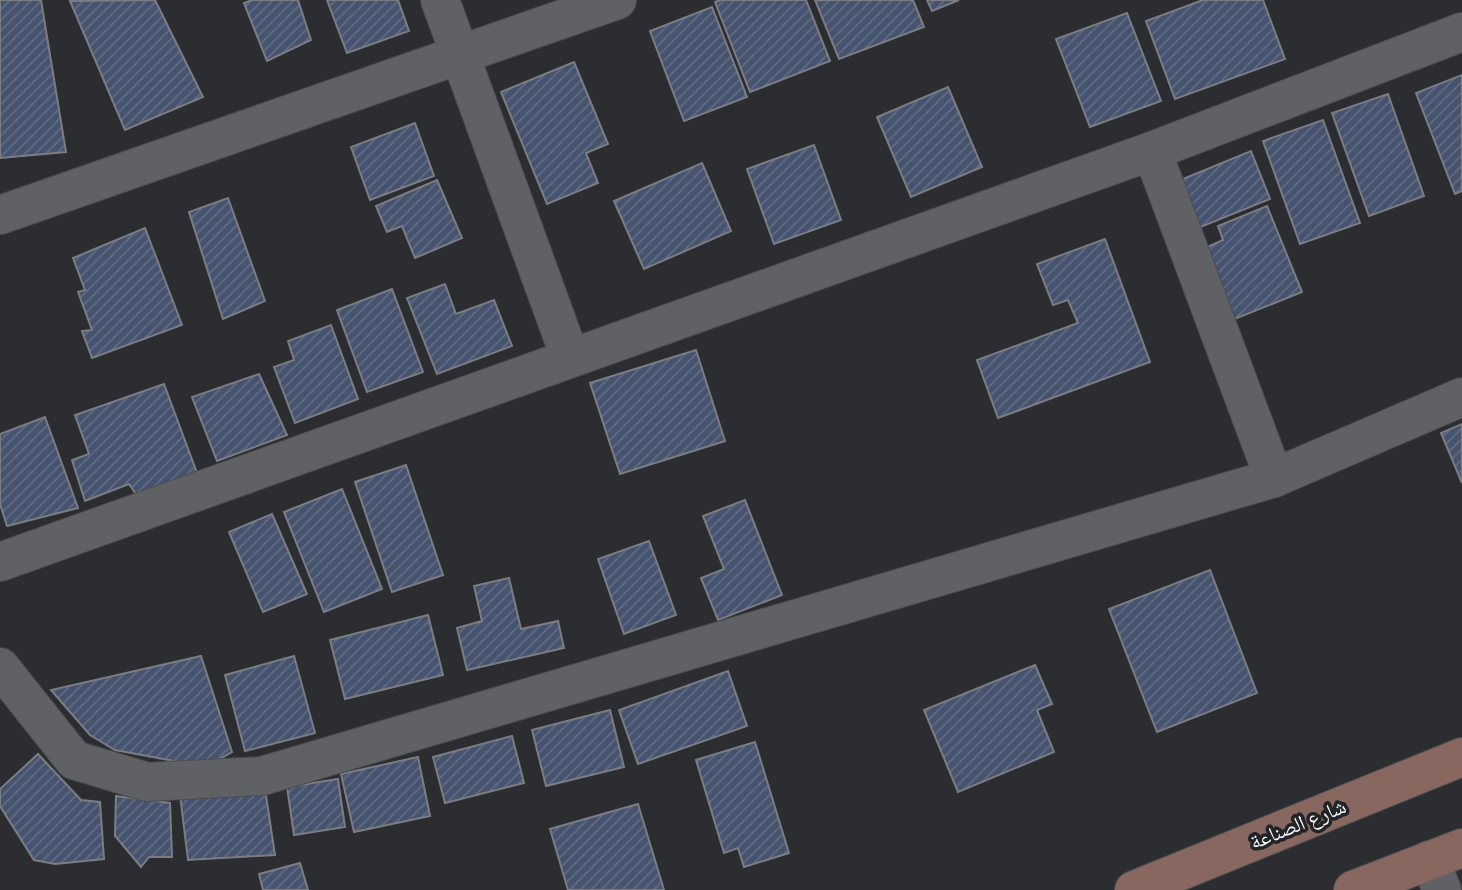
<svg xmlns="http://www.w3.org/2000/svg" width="1462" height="890" font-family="'Source Sans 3','Noto Naskh Arabic',sans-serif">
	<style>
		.building { fill: url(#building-hatch); stroke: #7b7d82; stroke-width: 2 }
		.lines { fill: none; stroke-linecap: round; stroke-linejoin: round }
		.minor-casing { stroke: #494b4e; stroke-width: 40 }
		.secondary-casing { stroke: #494b4e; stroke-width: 40 }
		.minor { stroke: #5f6165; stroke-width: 38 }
		.secondary { stroke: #876760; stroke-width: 38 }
		.labels { text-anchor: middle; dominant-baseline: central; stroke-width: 7; stroke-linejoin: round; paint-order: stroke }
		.street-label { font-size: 21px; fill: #f2f3f5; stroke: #222327 }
	</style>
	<defs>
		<pattern id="building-hatch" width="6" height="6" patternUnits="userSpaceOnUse" patternTransform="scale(1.75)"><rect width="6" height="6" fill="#46536f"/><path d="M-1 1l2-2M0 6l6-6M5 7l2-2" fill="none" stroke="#616c84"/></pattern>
	</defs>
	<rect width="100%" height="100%" fill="#2b2d31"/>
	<g class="building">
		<path d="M 0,0 L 41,0 L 66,152 L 0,158 Z"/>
		<path d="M 155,0 L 203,97 L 125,130 L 70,1 Z"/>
		<path d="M 252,0 L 298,0 L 311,40 L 267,61 L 244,3 Z"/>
		<path d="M 327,0 L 398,0 L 409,31 L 347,53 Z"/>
		<path d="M 720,0 L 806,0 L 830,61 L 750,92 L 715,2 Z"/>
		<path d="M 815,0 L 913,0 L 924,27 L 839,59 Z"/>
		<path d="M 927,0 L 959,0 L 932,11 Z"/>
		<path d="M 1203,0 L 1263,0 L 1285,59 L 1175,99 L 1146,21 Z"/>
		<path d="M 712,7 L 747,97 L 684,121 L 650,31 Z"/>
		<path d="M 1127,13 L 1161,101 L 1090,127 L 1056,39 Z"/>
		<path d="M 574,62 L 608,144 L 586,153 L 598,183 L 547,204 L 501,92 Z"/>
		<path d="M 1462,75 L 1462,191 L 1455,194 L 1416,93 Z"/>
		<path d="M 948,87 L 982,167 L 911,197 L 877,117 Z"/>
		<path d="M 1388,94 L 1424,196 L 1369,216 L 1332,113 Z"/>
		<path d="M 1323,120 L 1360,223 L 1300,244 L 1263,141 Z"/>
		<path d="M 415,123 L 434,176 L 370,200 L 351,147 Z"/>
		<path d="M 814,145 L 841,220 L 774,244 L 747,169 Z"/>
		<path d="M 1251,151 L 1270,199 L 1198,228 L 1178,181 Z"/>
		<path d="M 702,163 L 731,231 L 644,269 L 614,201 Z"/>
		<path d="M 437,180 L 462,238 L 415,258 L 402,226 L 387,232 L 376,206 Z"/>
		<path d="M 228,198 L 265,301 L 223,319 L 189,212 Z"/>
		<path d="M 1267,206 L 1302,292 L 1232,320 L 1203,249 L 1223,240 L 1218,226 Z"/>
		<path d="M 145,228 L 182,325 L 92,358 L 82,331 L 92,330 L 78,292 L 85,290 L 73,258 Z"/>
		<path d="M 1105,239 L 1150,362 L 998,418 L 977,360 L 1078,323 L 1068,300 L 1053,305 L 1037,264 Z"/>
		<path d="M 445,284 L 456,314 L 494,300 L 512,346 L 437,374 L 407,298 Z"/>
		<path d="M 392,289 L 423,372 L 367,392 L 337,310 Z"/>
		<path d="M 331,325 L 358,399 L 295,423 L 274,367 L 294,360 L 288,341 Z"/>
		<path d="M 696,350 L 725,441 L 620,474 L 590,383 Z"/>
		<path d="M 259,374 L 287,435 L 217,461 L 192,397 Z"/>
		<path d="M 164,384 L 197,473 L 138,497 L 129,484 L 85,501 L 72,460 L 89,454 L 75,415 Z"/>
		<path d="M 45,417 L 78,508 L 7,526 L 0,504 L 0,434 Z"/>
		<path d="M 1462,424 L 1462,483 L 1441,433 Z"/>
		<path d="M 406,465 L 443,575 L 392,592 L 355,482 Z"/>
		<path d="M 342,489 L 382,589 L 324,612 L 284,512 Z"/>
		<path d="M 745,500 L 782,595 L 718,620 L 701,578 L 724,569 L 703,516 Z"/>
		<path d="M 272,514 L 307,594 L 263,612 L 229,532 Z"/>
		<path d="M 649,541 L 676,615 L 624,634 L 598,559 Z"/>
		<path d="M 1210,570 L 1257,693 L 1157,732 L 1109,609 Z"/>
		<path d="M 509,578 L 521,629 L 558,621 L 564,648 L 467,670 L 457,628 L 482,621 L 474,586 Z"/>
		<path d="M 428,615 L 443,675 L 345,699 L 330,640 Z"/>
		<path d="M 201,656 L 232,752 L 206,767 L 115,750 L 90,735 L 51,690 Z"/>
		<path d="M 294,656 L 315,733 L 245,751 L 225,675 Z"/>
		<path d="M 1035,665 L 1052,704 L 1037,710 L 1054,752 L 958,792 L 924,710 Z"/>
		<path d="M 728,671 L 747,726 L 638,764 L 619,710 Z"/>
		<path d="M 610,710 L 624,767 L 546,786 L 532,730 Z"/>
		<path d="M 512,736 L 524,783 L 445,803 L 433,757 Z"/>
		<path d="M 755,742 L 789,853 L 744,867 L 738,848 L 724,853 L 696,760 Z"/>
		<path d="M 38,754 L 81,800 L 100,802 L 104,859 L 55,864 L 34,860 L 0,806 L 0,789 Z"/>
		<path d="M 418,757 L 430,816 L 354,832 L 341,774 Z"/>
		<path d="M 338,779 L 345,827 L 294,835 L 287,787 Z"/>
		<path d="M 265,789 L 275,855 L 188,860 L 180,795 Z"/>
		<path d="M 116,796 L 170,803 L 172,857 L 149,857 L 141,867 L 115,836 Z"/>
		<path d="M 638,804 L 664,890 L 568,890 L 550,829 Z"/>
		<path d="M 300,863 L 308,890 L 263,890 L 259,874 Z"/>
	</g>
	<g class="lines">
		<g class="minor-casing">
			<g id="minor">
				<path d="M 440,0 L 570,357"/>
				<path d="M 1152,151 L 1274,478"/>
				<path d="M 0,215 L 617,0"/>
				<path d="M 0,562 L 1152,151 L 1462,32"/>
				<path d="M 0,667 L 74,760 L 147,782 L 262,776 L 1274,478 L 1462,397"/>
				<path d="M 1429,860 L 1442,890"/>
			</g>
		</g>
		<g class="secondary-casing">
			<g id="secondary">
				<path d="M 1134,890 L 1462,757"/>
				<path d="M 1353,890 L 1462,848"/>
			</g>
		</g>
		<use href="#minor" class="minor"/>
		<use href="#secondary" class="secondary"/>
	</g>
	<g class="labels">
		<g class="street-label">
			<text transform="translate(1298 824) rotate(-22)">شارع الصناعة</text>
		</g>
	</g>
</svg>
